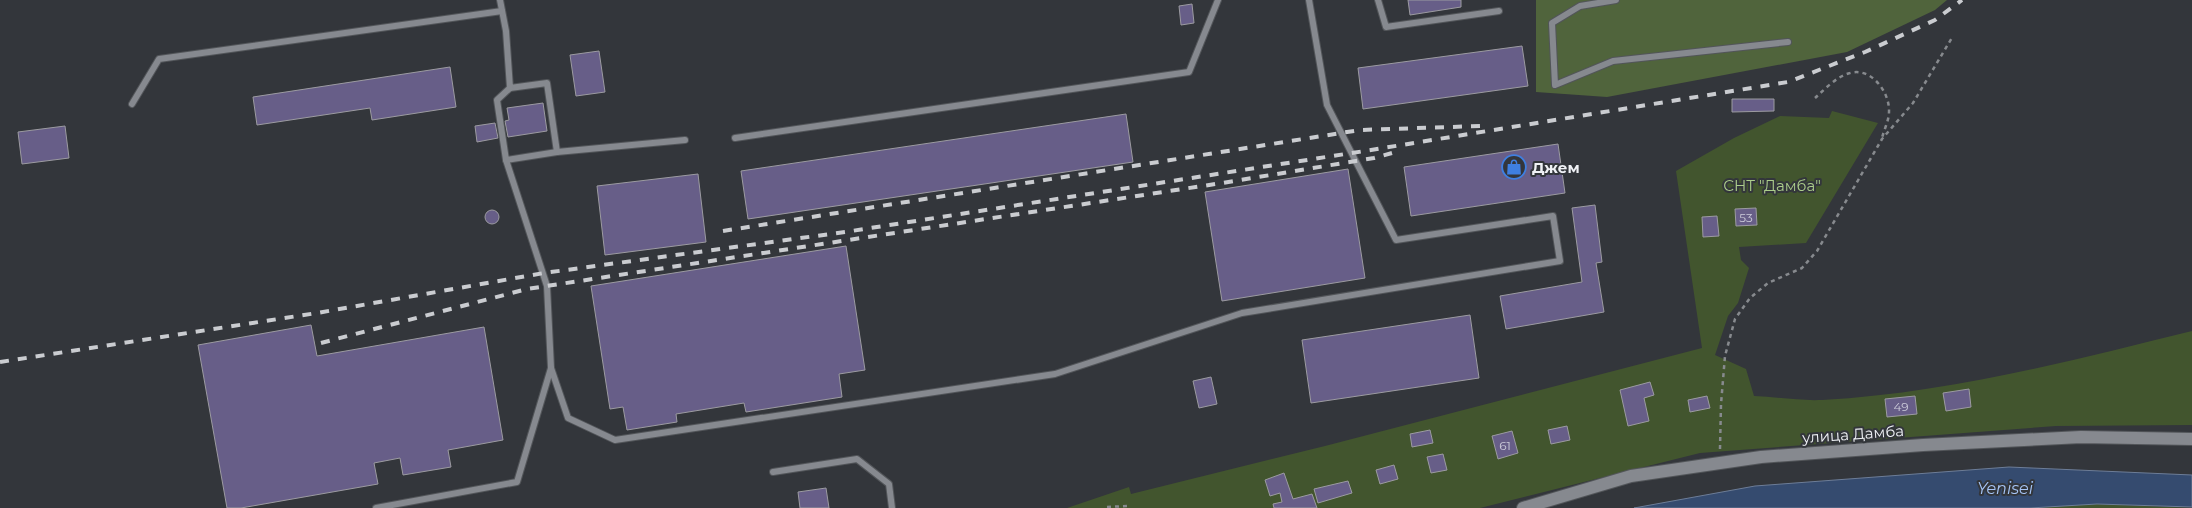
<svg xmlns="http://www.w3.org/2000/svg" width="2192" height="508" font-family="Montserrat,sans-serif">
	<style>
		.green { fill: #42552e }
		.forest { fill: #50643c }
		.water { fill: #354b6f; stroke: #6d7d97 }
		.building { fill: #675e88; stroke: #9c9ba1 }
		.lines { fill: none; stroke-linecap: round; stroke-linejoin: round }
		.lane-casing { stroke: #525559; stroke-width: 8 }
		.street-casing { stroke: #525559; stroke-width: 14 }
		.path { stroke: #878a8e; stroke-width: 2.5; stroke-dasharray: 4 4; stroke-linecap: butt }
		.lane { stroke: #86898f; stroke-width: 6 }
		.street { stroke: #86898f; stroke-width: 12 }
		.rail { stroke: #caccd0; stroke-width: 4; stroke-dasharray: 9 9; stroke-linecap: butt }
		.labels { text-anchor: middle; dominant-baseline: central; stroke-width: 4; stroke-linejoin: round; paint-order: stroke }
		.number-label { font-size: 12px; fill: #cdccda }
		.poi-label { font-size: 15px; font-weight: bold; fill: #eff1f5; stroke: #33363b; text-anchor: start }
		.park-label { font-size: 15px; fill: #accd8b; stroke: #33363b }
		.street-label { font-size: 15px; fill: #eff1f5; stroke: #33363b }
		.water-label { font-size: 16px; font-style: italic; fill: #a6c5f6; stroke: #33363b }
	</style>
	<rect width="100%" height="100%" fill="#33363b"/>
	<g class="green">
		<path d="M 1832,111 L 1878,123 L 1806,243 L 1739,247 L 1741,260 L 1749,268 L 1738,303 L 1728,316 L 1715,355 L 1746,369 L 1754,396 C 1776,397 1800,401 1822,400 C 1948,393 2070,361 2192,331 L 2192,425 L 2056,426 L 1700,453 L 1480,508 L 1067,508 L 1129,487 L 1131,494 L 1325,446 L 1702,348 L 1676,171 L 1734,138 L 1780,116 L 1829,118 Z"/>
		<path d="M 2097,504 L 2192,508 L 2030,508 Z"/>
	</g>
	<path class="forest" d="M 1536,0 L 1947,0 L 1935,10 L 1847,52 L 1607,97 L 1536,92 Z"/>
	<path class="water" d="M 2009,467 L 2192,475 L 2192,507 L 2097,504 L 2030,508 L 1634,508 L 1755,486 Z"/>
	<g class="building">
		<path d="M 1408,0 L 1461,0 L 1461,7 L 1410,15 Z"/>
		<path d="M 1192,4 L 1194,23 L 1181,25 L 1179,6 Z"/>
		<path d="M 1522,46 L 1528,86 L 1363,109 L 1358,68 Z"/>
		<path d="M 599,51 L 605,92 L 576,96 L 570,55 Z"/>
		<path d="M 450,67 L 456,107 L 372,120 L 370,108 L 257,125 L 253,97 Z"/>
		<path d="M 1732,99 L 1774,99 L 1774,111 L 1732,112 Z"/>
		<path d="M 543,103 L 547,131 L 508,137 L 505,121 L 509,120 L 507,108 Z"/>
		<path d="M 1126,114 L 1133,162 L 748,219 L 741,171 Z"/>
		<path d="M 495,123 L 498,138 L 477,142 L 475,126 Z"/>
		<path d="M 65,126 L 69,158 L 22,164 L 18,132 Z"/>
		<path d="M 1558,144 L 1565,193 L 1411,216 L 1404,167 Z"/>
		<path d="M 1348,169 L 1365,278 L 1222,301 L 1205,192 Z"/>
		<path d="M 698,174 L 706,242 L 605,255 L 597,186 Z"/>
		<path d="M 1595,205 L 1602,262 L 1596,263 L 1604,312 L 1506,329 L 1500,296 L 1582,282 L 1572,208 Z"/>
		<path d="M 1756,208 L 1757,225 L 1736,226 L 1735,209 Z"/>
		<circle cx="492" cy="217" r="7"/>
		<path d="M 1717,216 L 1719,236 L 1703,237 L 1702,217 Z"/>
		<path d="M 846,246 L 865,370 L 839,374 L 842,397 L 746,412 L 744,403 L 676,414 L 677,422 L 627,430 L 623,407 L 610,409 L 591,286 Z"/>
		<path d="M 1470,315 L 1479,378 L 1311,403 L 1302,340 Z"/>
		<path d="M 311,325 L 317,356 L 484,327 L 503,440 L 448,450 L 451,467 L 403,475 L 400,458 L 374,463 L 378,484 L 241,508 L 227,508 L 198,345 Z"/>
		<path d="M 1211,377 L 1217,404 L 1199,408 L 1193,381 Z"/>
		<path d="M 1650,382 L 1654,395 L 1644,398 L 1649,421 L 1628,426 L 1620,390 Z"/>
		<path d="M 1969,389 L 1971,407 L 1946,411 L 1943,393 Z"/>
		<path d="M 1707,396 L 1710,408 L 1690,412 L 1688,400 Z"/>
		<path d="M 1915,396 L 1917,414 L 1887,417 L 1885,399 Z"/>
		<path d="M 1567,426 L 1570,440 L 1551,444 L 1548,430 Z"/>
		<path d="M 1430,430 L 1433,443 L 1412,447 L 1410,434 Z"/>
		<path d="M 1512,431 L 1518,453 L 1498,459 L 1492,436 Z"/>
		<path d="M 1443,454 L 1447,470 L 1431,473 L 1427,457 Z"/>
		<path d="M 1394,465 L 1398,479 L 1380,484 L 1376,470 Z"/>
		<path d="M 1284,473 L 1293,499 L 1312,494 L 1317,508 L 1274,508 L 1273,504 L 1282,502 L 1280,493 L 1270,496 L 1265,480 Z"/>
		<path d="M 1348,481 L 1352,493 L 1318,503 L 1314,489 Z"/>
		<path d="M 826,488 L 829,508 L 800,508 L 798,492 Z"/>
	</g>
	<g class="lines">
		<g class="lane-casing">
			<g id="lane">
				<path d="M 500,0 L 506,31 L 510,88 L 547,83 L 557,152"/>
				<path d="M 1378,0 L 1386,27 L 1499,11"/>
				<path d="M 1616,0 L 1580,6 L 1552,23 L 1555,85 L 1613,61 L 1788,42"/>
				<path d="M 132,104 L 159,59 L 502,11"/>
				<path d="M 735,138 L 1189,72 L 1218,0"/>
				<path d="M 506,160 L 557,152 L 685,140"/>
				<path d="M 551,368 L 568,418 L 615,440 L 1055,374 L 1242,313 L 1560,261 L 1553,216 L 1396,240 L 1327,105 L 1309,0"/>
				<path d="M 773,472 L 857,459 L 889,484 L 892,508"/>
				<path d="M 376,508 L 517,482 L 551,368 L 547,286 L 506,160 L 497,100 L 510,88"/>
			</g>
		</g>
		<g class="street-casing">
			<path id="street" d="M 1523,508 L 1631,476 L 1761,457 L 1923,445 L 2081,437 L 2192,439"/>
		</g>
		<g class="path">
			<path d="M 1815,98 C 1825,89 1837,76 1850,73 C 1871,67 1890,92 1889,112 C 1889,120 1884,130 1882,138"/>
			<path d="M 1720,449 L 1721,404 L 1725,356 L 1735,319 L 1750,298 L 1768,283 L 1802,268 L 1817,251 L 1882,139 L 1913,103 L 1953,36"/>
			<path d="M 1107,507 L 1127,506 L 1127,508"/>
		</g>
		<use href="#lane" class="lane"/>
		<use href="#street" class="street"/>
		<g class="rail">
			<path d="M 723,231 L 1360,130 L 1480,126"/>
			<path d="M 321,343 L 527,289 L 1222,183 L 1374,158 L 1392,153"/>
			<path d="M 0,362 L 317,313 L 544,273 L 845,232 L 1371,150 L 1788,82 L 1865,52 L 1935,20 L 1962,0"/>
		</g>
	</g>
	<defs>
		<g id="shop-ring" transform="scale(1.25)"><circle r="9.5" fill="#33363b" stroke="#3f7fe0" stroke-width="1.5"/><path d="M-5-2.5h2.3a2.7 3.5 0 0 1 5.4 0H5L5.5 6h-11ZM-1.5-2.5h3a1.5 2.3 0 0 0-3 0Z" fill="#3f7fe0"/></g>
	</defs>
	<g fill-rule="evenodd">
		<use href="#shop-ring" x="1514" y="167"/>
	</g>
	<g class="labels">
		<g class="number-label">
			<text x="1746" y="217">53</text>
			<text x="1901" y="406">49</text>
			<text x="1505" y="445">61</text>
		</g>
		<g class="poi-label">
			<text x="1532" y="167">Джем</text>
		</g>
		<g class="park-label">
			<text x="1772" y="185">СНТ "Дамба"</text>
		</g>
		<g class="street-label">
			<text transform="translate(1853 434) rotate(-4)">улица Дамба</text>
		</g>
		<g class="water-label">
			<text x="2005" y="488">Yenisei</text>
		</g>
	</g>
</svg>
